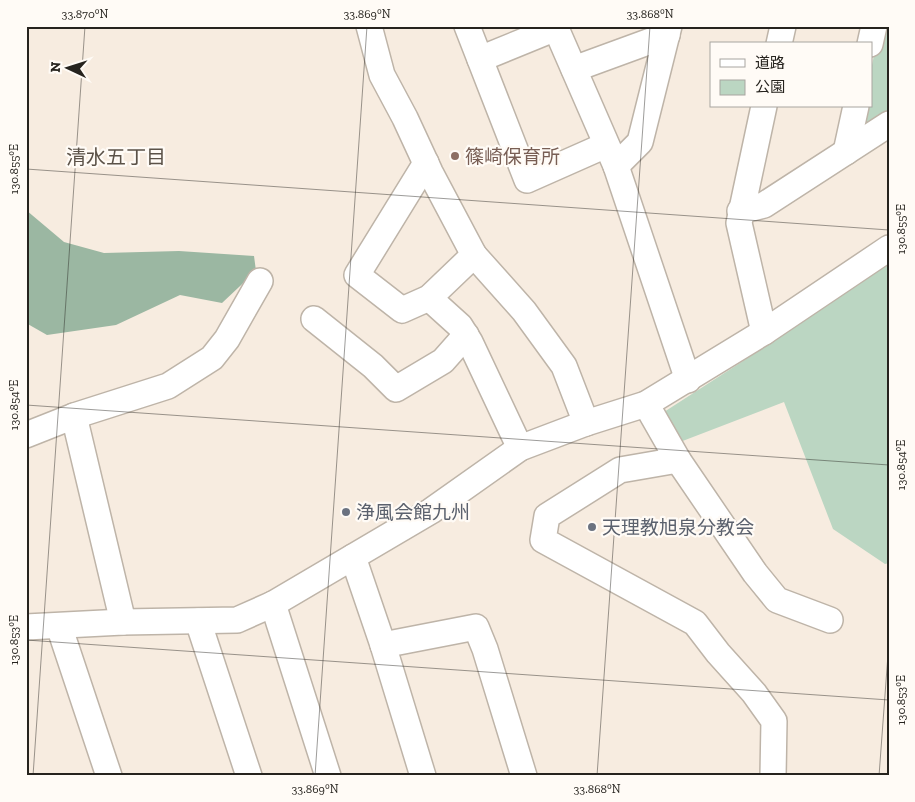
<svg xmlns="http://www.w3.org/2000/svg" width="915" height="802" font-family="'Zilla Slab','Noto Sans JP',serif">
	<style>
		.green { fill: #bbd6c2 }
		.forest { fill: #9bb7a2 }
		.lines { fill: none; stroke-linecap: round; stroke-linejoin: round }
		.minor-casing { stroke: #beb4a8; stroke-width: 28 }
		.minor { stroke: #fff; stroke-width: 25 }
		.ticks { fill: none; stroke: #26231e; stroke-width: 1; stroke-opacity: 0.45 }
		.education-dot { fill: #8d6e63; stroke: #fffbf6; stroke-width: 2 }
		.worship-dot { fill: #6b7280; stroke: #fffbf6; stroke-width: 2 }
		.labels { text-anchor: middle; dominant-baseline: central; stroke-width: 4.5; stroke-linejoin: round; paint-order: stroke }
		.education-label { font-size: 19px; fill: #785e54; stroke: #fffbf6; text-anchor: start }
		.worship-label { font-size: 19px; fill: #5b616d; stroke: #fffbf6; text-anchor: start }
		.neighbourhood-label { font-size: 20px; fill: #5b5248; stroke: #fffbf6 }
		.neatline { fill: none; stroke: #26231e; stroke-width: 2 }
		.ticks-label { font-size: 12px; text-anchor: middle; fill: #26231e }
	</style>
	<rect width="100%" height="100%" fill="#f7ece0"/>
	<g class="green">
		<path d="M 880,26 L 889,26 L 889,115 L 872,126 L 861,120 L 864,106 L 871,106 L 871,70 Z"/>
		<path d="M 889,260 L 889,563 L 885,564 L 833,529 L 784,402 L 680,442 L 664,412 L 771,343 Z"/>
	</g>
	<path class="forest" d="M 26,210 L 64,242 L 104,253 L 179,251 L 254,256 L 256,271 L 222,303 L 180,295 L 116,325 L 47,335 L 26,323 Z"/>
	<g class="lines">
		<g class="minor-casing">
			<g id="minor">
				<path d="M 369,26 L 382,75 L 405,118 L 430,172 L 474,255 L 524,311 L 564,366 L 586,423"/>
				<path d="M 467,26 L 527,180 L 606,145"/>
				<path d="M 555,26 L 616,166 L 688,380"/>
				<path d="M 779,44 L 783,26"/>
				<path d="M 870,44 L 874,26"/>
				<path d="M 480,59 L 556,28"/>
				<path d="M 574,69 L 667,35"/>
				<path d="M 764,106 L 739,223 L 764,332"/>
				<path d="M 846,152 L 856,106"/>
				<path d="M 426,163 L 357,275 L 402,310 L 429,298 L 474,255"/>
				<path d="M 616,166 L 640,142 L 669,26"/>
				<path d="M 740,211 L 764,205 L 889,124"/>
				<path d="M 429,298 L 460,326 L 470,342 L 520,448"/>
				<path d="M 314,319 L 373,366 L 396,389 L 443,361 L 466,335"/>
				<path d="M 646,404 L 678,460 L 755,573 L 777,600 L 830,620"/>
				<path d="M 26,435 L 74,416"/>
				<path d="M 678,460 L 620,470 L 547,516 L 543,540 L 695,623 L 718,653 L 754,693 L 774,721 L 773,776"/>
				<path d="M 353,557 L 383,645 L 423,776"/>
				<path d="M 273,604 L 328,776"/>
				<path d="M 198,621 L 249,776"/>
				<path d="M 123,622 L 74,416 L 168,386 L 212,358 L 227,339 L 260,281"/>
				<path d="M 59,626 L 109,776"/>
				<path d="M 26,627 L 123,622 L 237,620 L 273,604 L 431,511 L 520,448 L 586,423 L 646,404 L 764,332 L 889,248"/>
				<path d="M 383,645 L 476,627 L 485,649 L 524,776"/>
			</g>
		</g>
		<use href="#minor" class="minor"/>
	</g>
	<path class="ticks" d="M 26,169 L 889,230M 26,405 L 889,465M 26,640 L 889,700M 33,776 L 85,26M 315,776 L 367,26M 597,776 L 650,26M 879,776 L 889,641"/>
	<circle class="education-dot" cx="455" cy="156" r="5"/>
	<g class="worship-dot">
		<circle cx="346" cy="512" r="5"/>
		<circle cx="592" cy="527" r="5"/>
	</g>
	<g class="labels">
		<g class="education-label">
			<text x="465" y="156">篠崎保育所</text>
		</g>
		<g class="worship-label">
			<text x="356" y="512">浄風会館九州</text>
			<text x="602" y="527">天理教旭泉分教会</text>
		</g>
		<g class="neighbourhood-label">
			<text x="116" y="157">清水五丁目</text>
		</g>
	</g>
	<rect width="915" height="802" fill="none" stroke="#fffbf6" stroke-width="55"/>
	<rect x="710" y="42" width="162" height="65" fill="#fffbf6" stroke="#a8a5a0"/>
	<rect x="720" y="59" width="25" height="8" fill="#ffffff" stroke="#a8a5a0"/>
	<text x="755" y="68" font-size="15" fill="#26231e">道路</text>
	<rect x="720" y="80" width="25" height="15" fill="#bbd6c2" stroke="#a8a5a0"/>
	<text x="755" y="92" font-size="15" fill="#26231e">公園</text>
	<g transform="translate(68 68) rotate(274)" stroke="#fffbf6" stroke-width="4" paint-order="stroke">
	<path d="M0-4L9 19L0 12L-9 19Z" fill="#26231e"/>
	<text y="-8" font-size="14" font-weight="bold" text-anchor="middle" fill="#26231e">N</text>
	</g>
	<rect x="28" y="28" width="860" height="746" class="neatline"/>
	<g class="ticks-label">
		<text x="85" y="18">33.870°N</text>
		<text x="367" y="18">33.869°N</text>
		<text x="650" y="18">33.868°N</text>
		<text transform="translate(14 169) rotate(-90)" y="4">130.855°E</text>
		<text transform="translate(901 229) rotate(-90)" y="4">130.855°E</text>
		<text transform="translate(14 405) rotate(-90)" y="4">130.854°E</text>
		<text transform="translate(901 465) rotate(-90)" y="4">130.854°E</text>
		<text transform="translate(14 640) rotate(-90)" y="4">130.853°E</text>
		<text transform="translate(901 700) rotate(-90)" y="4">130.853°E</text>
		<text x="315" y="793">33.869°N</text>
		<text x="597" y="793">33.868°N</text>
	</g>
</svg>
